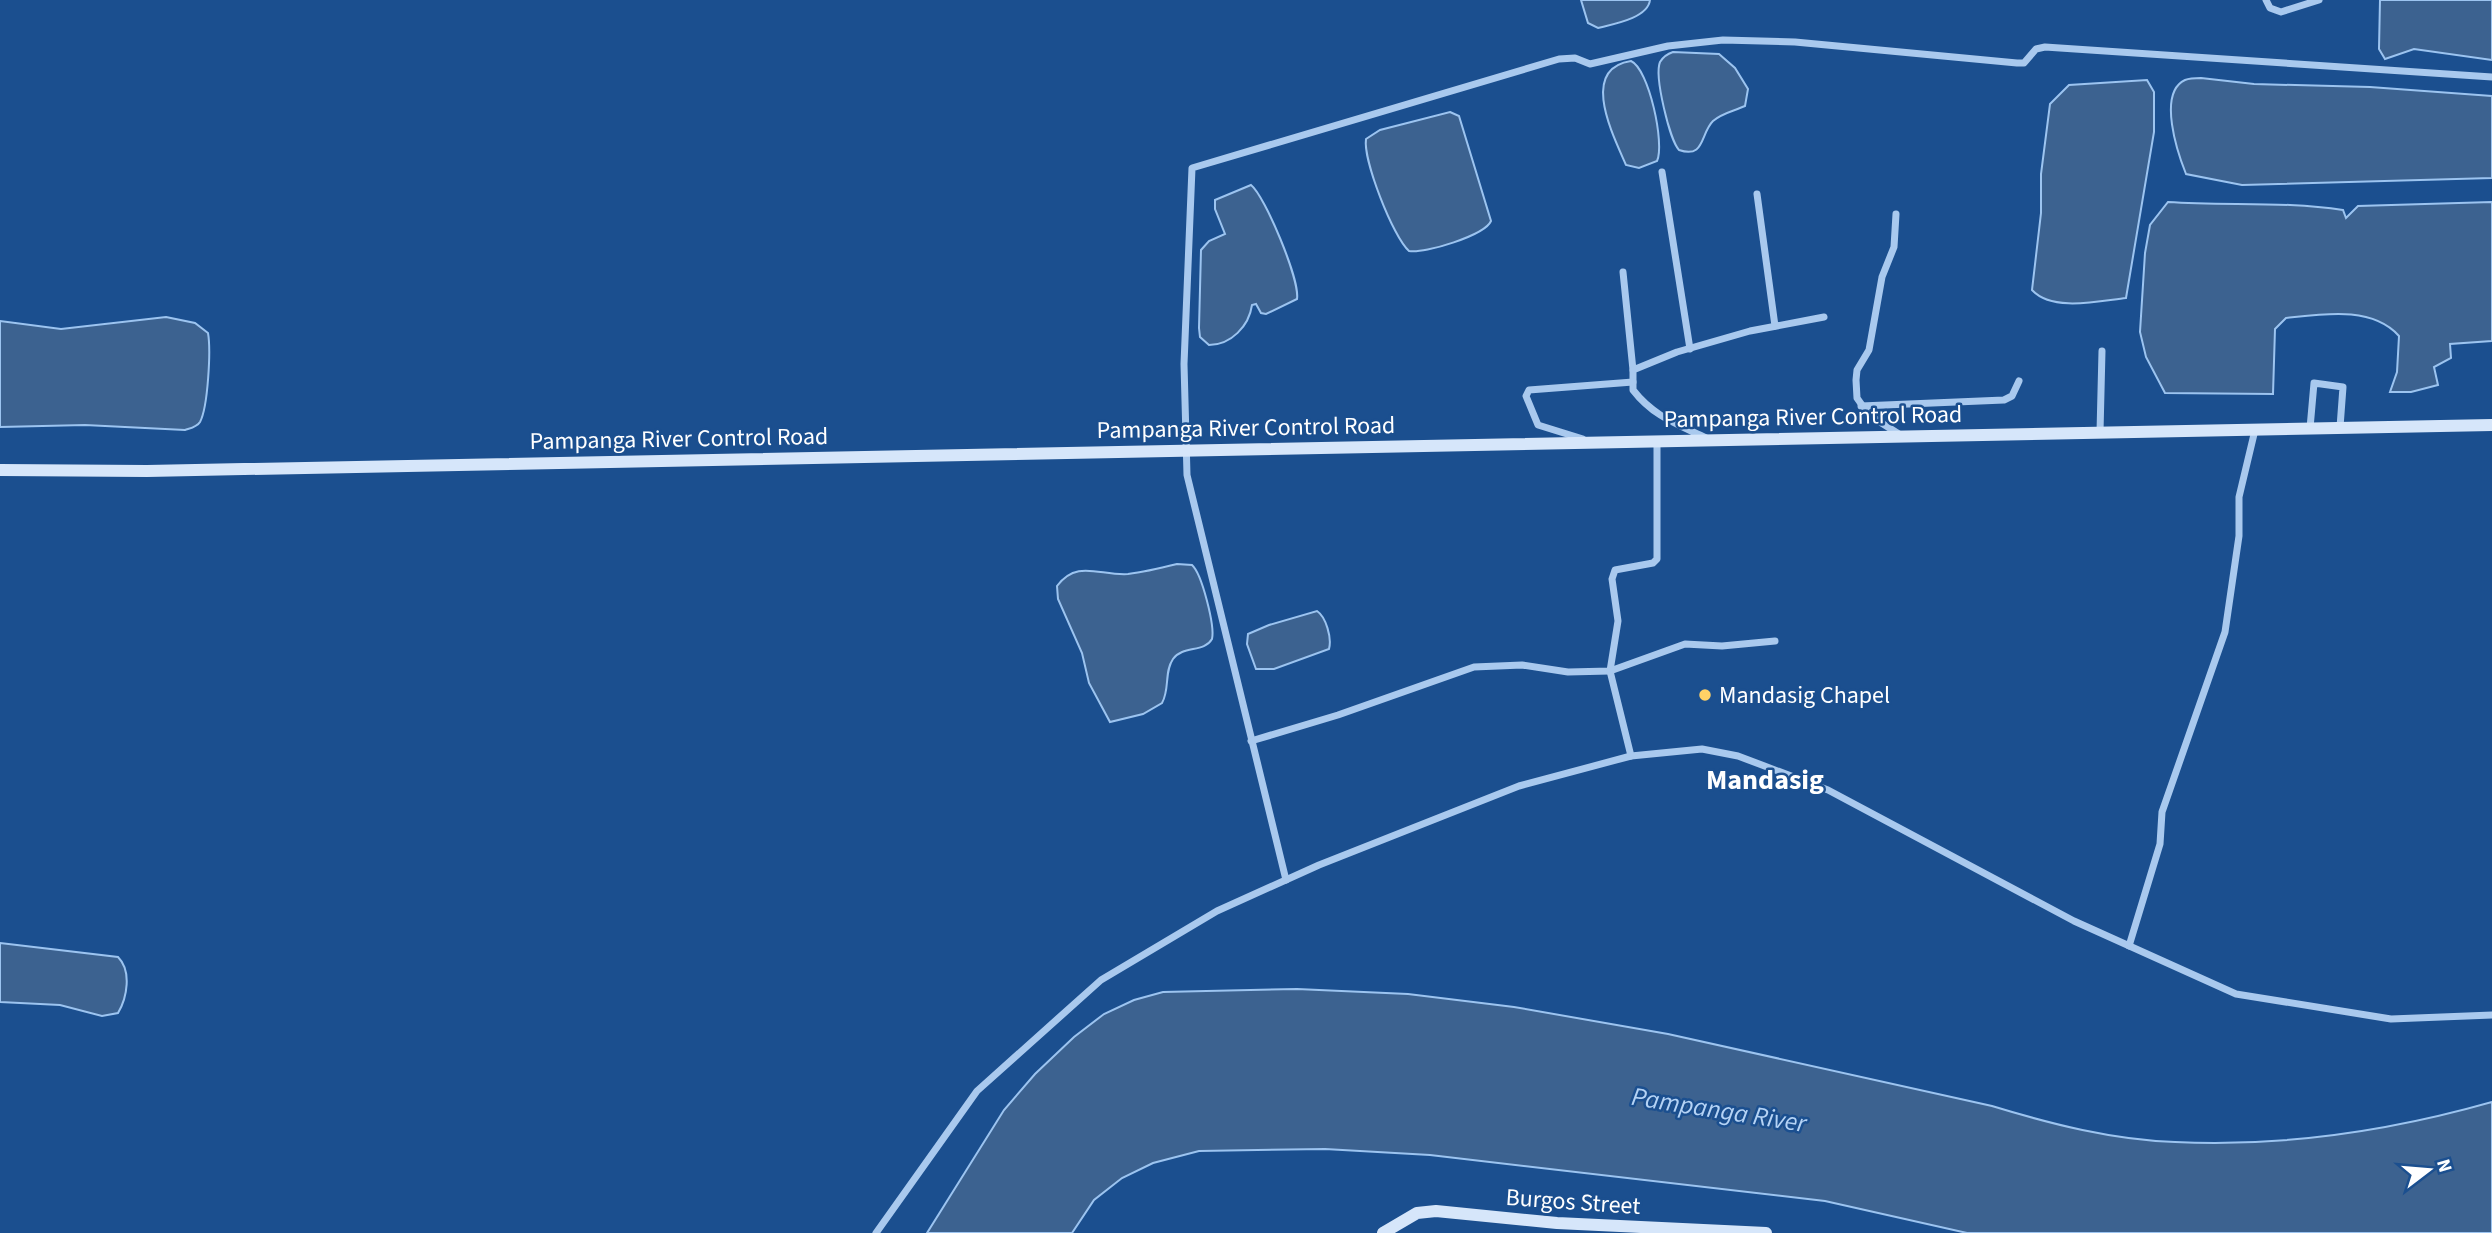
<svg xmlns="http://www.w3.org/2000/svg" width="2492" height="1233" font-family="'Source Sans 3',sans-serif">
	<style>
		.water { fill: #3c6290; stroke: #9cc4f0; stroke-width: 2 }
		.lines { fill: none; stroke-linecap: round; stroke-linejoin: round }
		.street { stroke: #a9c9ee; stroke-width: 7 }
		.secondary { stroke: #d6e6fa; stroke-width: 12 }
		.poi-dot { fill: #ffd166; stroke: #1b4f8f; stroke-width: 2.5 }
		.labels { text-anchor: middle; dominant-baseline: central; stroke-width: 5; stroke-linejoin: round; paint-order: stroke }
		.street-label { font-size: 24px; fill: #fff; stroke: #1b4f8f }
		.poi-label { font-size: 24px; fill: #fff; stroke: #1b4f8f; text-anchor: start }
		.water-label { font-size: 26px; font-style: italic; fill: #b5d3f5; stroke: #1b4f8f }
		.quarter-label { font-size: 28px; font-weight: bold; fill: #fff; stroke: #1b4f8f }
	</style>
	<rect width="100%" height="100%" fill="#1b4f8f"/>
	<g class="water">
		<path d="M 1581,0 L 1650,0 C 1648,18 1614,24 1598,28 L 1588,23 Z"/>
		<path d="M 2380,0 L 2492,0 L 2492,60 L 2414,49 L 2385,59 L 2379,49 Z"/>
		<path d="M 1673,52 L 1719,54 L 1735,68 L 1748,89 L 1745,106 C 1734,111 1722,113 1713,121 C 1700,134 1705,159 1679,150 C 1670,141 1654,76 1660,62 C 1663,57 1667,54 1673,52 Z"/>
		<path d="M 1631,61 C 1649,69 1665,144 1657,161 L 1639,168 L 1626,165 C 1613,135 1579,69 1631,61 Z"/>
		<path d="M 2201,78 L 2254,84 L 2370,87 L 2492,96 L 2492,178 L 2242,185 L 2186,174 C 2178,154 2157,93 2185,80 C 2190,78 2196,78 2201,78 Z"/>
		<path d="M 2147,80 L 2154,92 L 2154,132 L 2126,298 C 2099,301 2052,312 2032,290 L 2041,213 L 2041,174 L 2050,104 L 2069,85 Z"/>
		<path d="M 1450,112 L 1459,116 L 1491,221 C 1485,235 1425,254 1409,251 C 1393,237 1363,160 1366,139 L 1380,130 Z"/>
		<path d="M 1251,185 C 1265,196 1300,280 1297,299 L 1266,314 L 1261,313 L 1256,304 L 1252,305 C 1249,326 1231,345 1209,345 L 1200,337 L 1199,328 L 1201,250 L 1209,241 L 1225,234 L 1215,209 L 1215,200 Z"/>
		<path d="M 2168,202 C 2227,206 2285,201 2343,210 L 2346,218 L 2358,206 L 2492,202 L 2492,341 L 2450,344 L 2451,358 L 2434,367 L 2438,385 L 2411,392 L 2390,392 L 2397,372 L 2399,336 C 2372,306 2324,314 2286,318 L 2275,329 L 2273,394 L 2165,393 L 2146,357 L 2140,332 L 2145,253 L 2150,225 Z"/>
		<path d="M 166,317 L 195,323 L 208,333 C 211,350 208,407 200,422 C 197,427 191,428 185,430 L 85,425 L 0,427 L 0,321 L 61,329 Z"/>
		<path d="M 1177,564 L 1192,565 C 1202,574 1215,626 1212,639 C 1204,653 1183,645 1173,659 C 1164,672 1170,689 1162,703 L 1143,714 L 1110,722 L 1089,683 L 1082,653 L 1058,599 L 1057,586 C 1077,559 1100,576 1128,574 C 1144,572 1161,568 1177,564 Z"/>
		<path d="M 1317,611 C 1326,617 1332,638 1329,649 L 1274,669 L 1256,669 L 1247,644 L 1248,634 L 1269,625 Z"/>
		<path d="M 0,943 L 118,957 C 132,971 127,998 118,1013 L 102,1016 L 60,1005 L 0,1002 Z"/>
		<path d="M 1297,989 L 1408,994 L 1514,1007 L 1668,1034 L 1992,1106 C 2051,1124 2113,1140 2175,1142 C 2281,1147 2390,1131 2492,1102 L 2492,1233 L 1967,1233 L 1825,1201 L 1430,1155 L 1325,1149 L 1199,1151 L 1153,1163 L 1122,1178 L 1094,1200 L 1072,1233 L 927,1233 L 1004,1110 L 1035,1074 L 1074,1037 L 1104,1014 L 1134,1000 L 1163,992 Z"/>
	</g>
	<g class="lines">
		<g class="street">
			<path d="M 2266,0 L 2270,8 L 2281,12 L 2319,0"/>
			<path d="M 1662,172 L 1690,349"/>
			<path d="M 1757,194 L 1775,326"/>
			<path d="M 1896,214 L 1894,247 L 1882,277 L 1869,350 L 1857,370 L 1856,380 L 1857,398 L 1869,415 L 1902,436"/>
			<path d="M 1623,272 L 1633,370"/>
			<path d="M 1861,406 L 2004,400 L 2012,396 L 2019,381"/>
			<path d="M 2310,428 L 2314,383 L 2343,387 L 2340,427"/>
			<path d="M 2100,432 L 2102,351"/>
			<path d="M 1706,438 C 1677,424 1653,416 1633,390 L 1633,370 L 1677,352 L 1750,331 L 1824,317"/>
			<path d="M 1583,439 L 1538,425 L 1526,396 L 1529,390 L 1633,382"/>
			<path d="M 1251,741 L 1338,715 L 1474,667 L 1522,665 L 1568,672 L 1610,671 L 1685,644 L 1722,646 L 1775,641"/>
			<path d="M 1631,756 L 1610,671 L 1618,621 L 1612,579 L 1615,570 L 1653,563 L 1657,559 L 1657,441"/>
			<path d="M 1286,880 L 1187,475 L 1184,364 L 1192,168 L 1559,59 L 1575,58 L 1590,64 L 1668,46 L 1723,40 L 1795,42 L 2017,63 L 2024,63 L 2036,49 L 2045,47 L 2492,77"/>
			<path d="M 2129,946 L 2160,844 L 2162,812 L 2225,632 L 2239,536 L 2239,497 L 2255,430"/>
			<path d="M 876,1233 L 977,1091 L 1101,980 L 1217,911 L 1319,865 L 1519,786 L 1631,756 L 1702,749 L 1738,756 L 1828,790 L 2074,921 L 2236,994 L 2391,1019 L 2492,1015"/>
		</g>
		<g class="secondary">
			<path d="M 0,470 L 147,471 L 2492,425"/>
			<path d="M 1383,1233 L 1417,1213 L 1436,1211 L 1557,1223 L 1766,1233"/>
		</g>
	</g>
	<circle class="poi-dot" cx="1705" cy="695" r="7"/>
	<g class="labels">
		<g class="street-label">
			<text transform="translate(1813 417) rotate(-1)">Pampanga River Control Road</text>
			<text transform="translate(1246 428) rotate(-1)">Pampanga River Control Road</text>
			<text transform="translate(679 439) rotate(-1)">Pampanga River Control Road</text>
			<text transform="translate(1573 1202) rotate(4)">Burgos Street</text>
		</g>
		<g class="poi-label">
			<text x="1719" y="695">Mandasig Chapel</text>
		</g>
		<g class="water-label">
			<text transform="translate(1719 1110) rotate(9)">Pampanga River</text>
		</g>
		<g class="quarter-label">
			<text x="1765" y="780">Mandasig</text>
		</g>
	</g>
	<g transform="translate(2429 1170) rotate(74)" stroke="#1b4f8f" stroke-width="5" paint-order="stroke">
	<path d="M0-5L12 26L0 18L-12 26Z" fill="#ffffff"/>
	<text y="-10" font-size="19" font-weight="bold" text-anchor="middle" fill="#ffffff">N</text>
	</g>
</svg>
